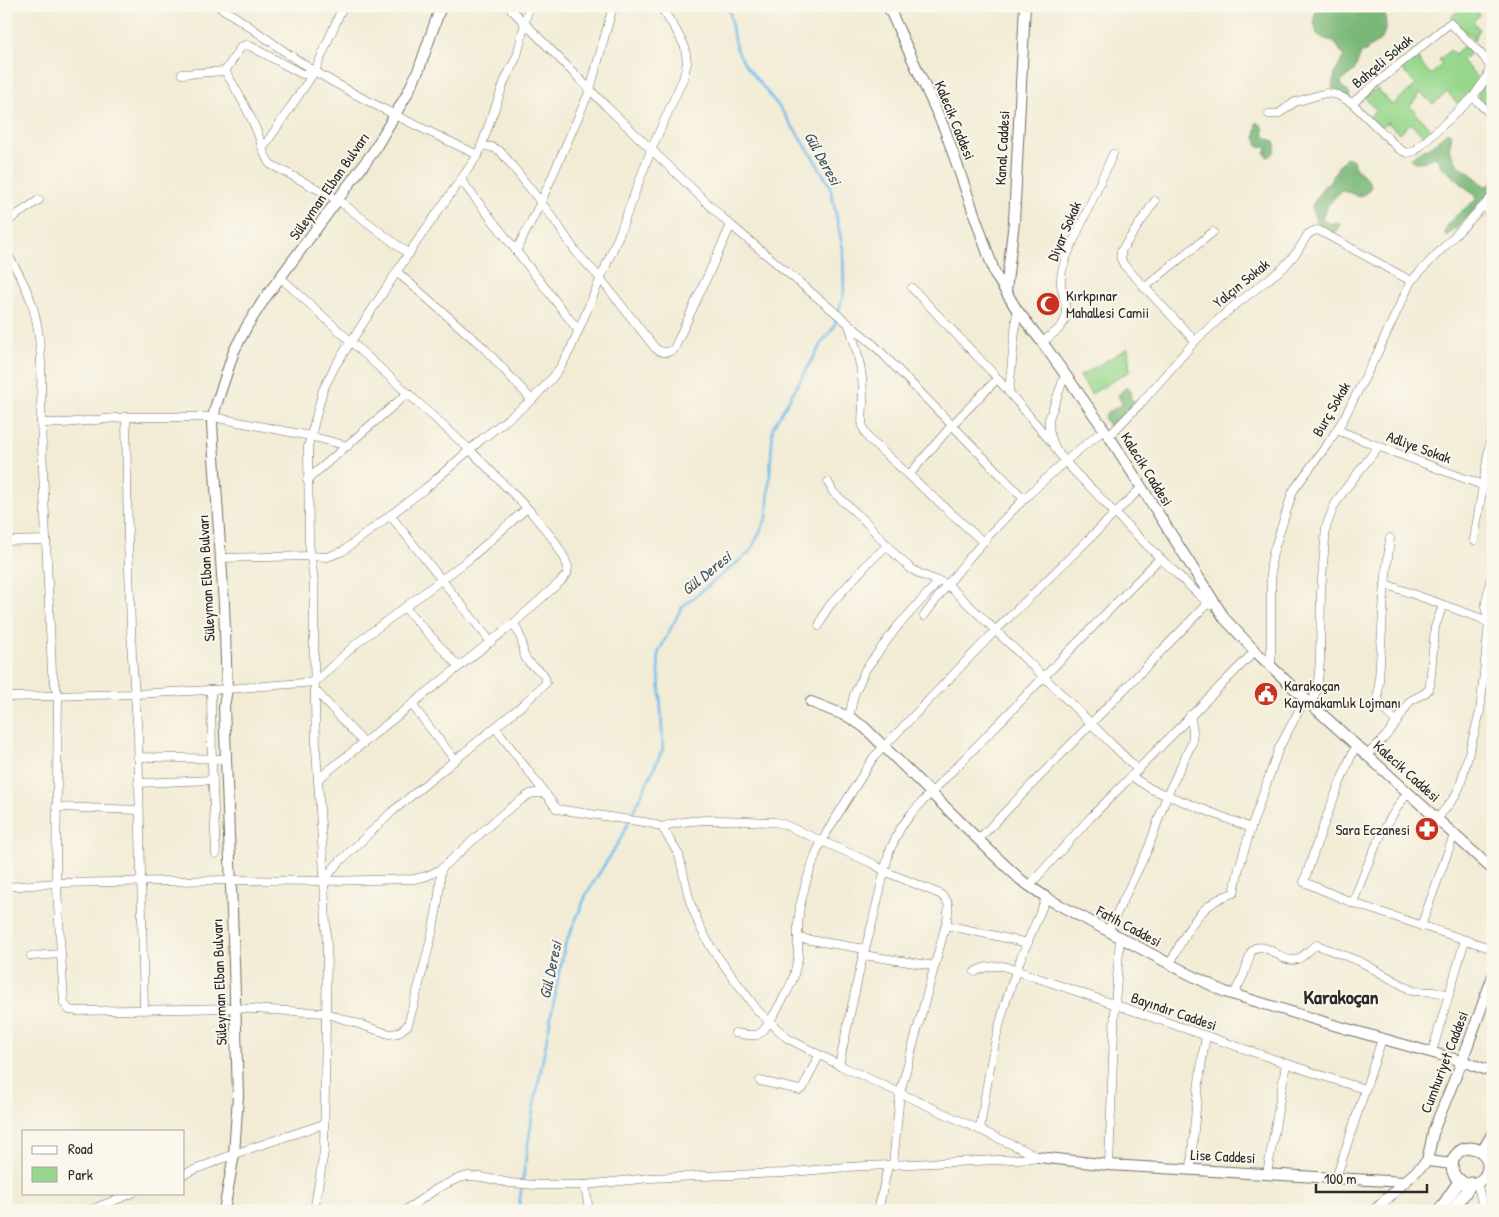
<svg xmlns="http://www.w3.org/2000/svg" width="1499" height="1217" font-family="'Patrick Hand',sans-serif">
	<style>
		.green { fill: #97d78d; stroke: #61815c }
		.forest { fill: #79b878; stroke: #527252 }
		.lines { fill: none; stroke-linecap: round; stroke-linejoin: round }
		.stream { stroke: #72bdeb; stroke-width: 2.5 }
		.minor-casing { stroke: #716f67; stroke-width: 9 }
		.tertiary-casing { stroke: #716f67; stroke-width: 12 }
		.secondary-casing { stroke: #716f67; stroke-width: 13 }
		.minor { stroke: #fff; stroke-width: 8 }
		.tertiary { stroke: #fff; stroke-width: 10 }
		.secondary { stroke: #fff; stroke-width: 11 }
		.labels { text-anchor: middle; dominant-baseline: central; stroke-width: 4; stroke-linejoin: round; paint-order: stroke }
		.street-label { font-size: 15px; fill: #2b2b2b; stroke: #fbf7ec }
		.poi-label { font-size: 15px; fill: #2b2b2b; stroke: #fbf7ec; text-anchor: start }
		.water-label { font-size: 16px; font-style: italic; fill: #405765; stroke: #fbf7ec }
		.district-label { font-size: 20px; font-weight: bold; fill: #2b2b2b; stroke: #fbf7ec }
	</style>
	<rect width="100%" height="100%" fill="#fbf7ec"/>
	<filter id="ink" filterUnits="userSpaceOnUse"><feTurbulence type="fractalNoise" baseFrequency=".02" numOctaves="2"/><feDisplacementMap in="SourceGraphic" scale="10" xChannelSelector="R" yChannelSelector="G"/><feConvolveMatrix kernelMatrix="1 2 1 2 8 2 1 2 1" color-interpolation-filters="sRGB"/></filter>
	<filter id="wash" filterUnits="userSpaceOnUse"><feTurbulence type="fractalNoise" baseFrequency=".0096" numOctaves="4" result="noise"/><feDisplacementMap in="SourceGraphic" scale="20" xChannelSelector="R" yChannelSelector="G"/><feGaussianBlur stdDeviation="1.12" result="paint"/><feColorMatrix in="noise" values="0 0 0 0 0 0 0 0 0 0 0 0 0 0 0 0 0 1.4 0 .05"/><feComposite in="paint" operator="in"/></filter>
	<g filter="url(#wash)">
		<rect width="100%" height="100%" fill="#f2ecd6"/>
		<g class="green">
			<path d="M 1462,6 L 1480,6 L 1476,10 L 1480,15 L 1473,21 L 1479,29 L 1474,41 L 1451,17 Z"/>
			<path d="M 1466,44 L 1472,51 L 1462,61 L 1481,81 L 1459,105 L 1447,92 L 1433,104 L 1421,93 L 1410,106 L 1432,131 L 1424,137 L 1411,123 L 1399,133 L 1387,122 L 1381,128 L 1369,117 L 1376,110 L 1364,97 L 1378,89 L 1392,105 L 1416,85 L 1401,68 L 1416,57 L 1431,75 L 1442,64 L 1439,60 L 1450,50 L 1455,54 Z"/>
			<path d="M 1493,73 L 1493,111 L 1479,98 L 1478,91 Z"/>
			<path d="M 1128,348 L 1130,371 L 1091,394 L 1080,376 Z"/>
		</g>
		<g class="forest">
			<path d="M 1321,6 L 1378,6 L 1383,9 L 1385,13 L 1386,26 L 1382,39 L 1361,54 L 1354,71 L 1340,82 L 1341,85 L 1350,94 L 1349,98 L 1332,88 L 1335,73 L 1344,56 C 1340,52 1338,45 1333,42 C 1327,39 1323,39 1317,34 C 1314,23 1311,15 1321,6 Z"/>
			<path d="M 1257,122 C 1269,129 1260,133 1266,137 C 1269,139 1271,140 1274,141 C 1277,147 1276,152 1270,156 L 1267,157 L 1265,153 L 1268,147 L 1258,146 L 1255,137 Z"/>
			<path d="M 1449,132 L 1452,135 L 1449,149 L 1458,165 L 1468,171 L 1485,186 L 1489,186 L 1493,180 L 1493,192 L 1448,236 L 1445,234 C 1445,219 1467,209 1476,199 L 1476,196 L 1441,166 L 1436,157 L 1434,157 L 1422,162 L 1414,162 L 1411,158 C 1418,150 1426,150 1433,145 C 1439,141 1442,134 1449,132 Z"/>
			<path d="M 1349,158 L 1353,160 C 1354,174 1368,173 1371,187 L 1366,193 L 1358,197 L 1351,193 L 1342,191 C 1333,198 1323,209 1322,220 L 1332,224 L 1335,222 L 1340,224 L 1339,229 L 1335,233 C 1316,231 1316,221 1312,206 L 1324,186 L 1328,184 L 1340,164 L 1345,159 Z"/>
			<path d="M 1127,386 L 1132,393 L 1130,398 L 1135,402 L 1111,428 L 1104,419 L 1105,415 L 1109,410 L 1111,411 L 1122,404 L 1118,395 Z"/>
		</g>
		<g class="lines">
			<path class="stream" d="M 518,1211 L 533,1111 L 564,948 L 587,893 L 621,838 L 663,749 L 658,653 L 682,607 L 750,552 L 767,517 L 773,427 L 823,341 L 834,327 L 844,292 L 843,249 L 830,186 L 811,154 L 780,108 L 744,63 L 737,50 L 734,40 L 729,6"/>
		</g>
	</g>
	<g filter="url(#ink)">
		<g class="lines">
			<g class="minor-casing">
				<g id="minor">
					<path d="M 218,6 C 252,26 282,52 316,72 C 368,103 423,129 478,155"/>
					<path d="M 508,6 L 606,106 L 726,221 L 874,345 L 1023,498"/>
					<path d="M 225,71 C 236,89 247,108 255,127 C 261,139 262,154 270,164 L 338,200 L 409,254"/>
					<path d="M 225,71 L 241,47 L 246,45 L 250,46 L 302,74 L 312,74"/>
					<path d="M 182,74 L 225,71"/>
					<path d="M 1352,103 L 1399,149 L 1407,153 L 1415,151 L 1418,148 L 1473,97 L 1493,117"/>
					<path d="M 1269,114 L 1278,114 L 1295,102 L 1326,93 L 1338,95 L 1352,103 L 1450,23 L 1484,57 L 1490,67 L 1487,77 L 1473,97"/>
					<path d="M 481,146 L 492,147 L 500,151 L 510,163 L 554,219 L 576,252 L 600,278 L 655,348 C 661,353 667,354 674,349 L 731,225"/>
					<path d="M 263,148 L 315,71 L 343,6"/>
					<path d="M 461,180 L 578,330"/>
					<path d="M 1155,201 L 1121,251 L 1121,259 L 1124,265 L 1195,341"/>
					<path d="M 1486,204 L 1489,214 L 1493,241"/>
					<path d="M 6,222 L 39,200"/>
					<path d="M 516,251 L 541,202 L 590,90 L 613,6"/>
					<path d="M 6,252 C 16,268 26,285 32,304 C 44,342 41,383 41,423"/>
					<path d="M 397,272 L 483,347 L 532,400"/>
					<path d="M 281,278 L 470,450 L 530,511 L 554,540 L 565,559 L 568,567 L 567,574 L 561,581 L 514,623 L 318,779"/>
					<path d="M 912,288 L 991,371 L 1052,443"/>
					<path d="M 1144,288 L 1213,232"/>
					<path d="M 849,325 C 855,343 860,360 862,378 C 863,387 863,397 863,406 C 862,421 860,425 869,439 L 982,541"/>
					<path d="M 1042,342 C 1061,328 1070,324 1064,298 C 1063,292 1060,285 1061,279 C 1061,270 1065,261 1068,253 L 1113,154"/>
					<path d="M 1065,375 L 1049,419 C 1048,429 1051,440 1056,449 C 1065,464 1080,477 1092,489 C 1130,530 1170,568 1210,605"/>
					<path d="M 1009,392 L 1017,310"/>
					<path d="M 126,417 L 128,539 L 132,656 L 138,736 L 144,1010"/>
					<path d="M 1337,430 L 1388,450 L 1493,489"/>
					<path d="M 1109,436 L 1141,403 L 1195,341 L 1230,309 L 1283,268 L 1297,252 L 1308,234 L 1316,230 L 1320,231 L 1411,281"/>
					<path d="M 909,475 L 952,425 L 997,379"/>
					<path d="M 307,480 L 408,393"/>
					<path d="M 828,482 L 833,492 L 864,520 L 895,554 L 910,568 L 922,575 L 947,584 L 1044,677 L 1138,770"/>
					<path d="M 390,515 L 491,642"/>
					<path d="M 1390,538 L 1384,595 L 1378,697 L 1382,708 L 1397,722"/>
					<path d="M 46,540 L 52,672 L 58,695 L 56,873 L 64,1003 L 69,1010 L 77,1011 L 235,1008 L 325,1013 L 389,1034 L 398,1033 L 408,1025 C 421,975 439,921 441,869"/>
					<path d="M 1474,540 L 1493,424"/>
					<path d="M 6,541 L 46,540 L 41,423 L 65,423 L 126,417 L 213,417 L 310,436 L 348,446"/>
					<path d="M 221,558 L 310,556 L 327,557 L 343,551 L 426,488 L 482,439 L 532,400 L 554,376 L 561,366 L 571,348 L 619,235 L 651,150 L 683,79 L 687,63 L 685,47 L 676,30 L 660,6"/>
					<path d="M 1385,584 L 1480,618 L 1490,624"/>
					<path d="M 405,608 L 459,667"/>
					<path d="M 924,616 C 976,543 1033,484 1104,430"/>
					<path d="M 819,626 L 824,614 L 830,605 L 870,561 L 888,545"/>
					<path d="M 1271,666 L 1271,565 L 1273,553 L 1293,491 L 1329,442 L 1343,420 L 1377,354 L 1411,281 L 1493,196"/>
					<path d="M 211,690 L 212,766 L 216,854"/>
					<path d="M 315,690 L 364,743"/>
					<path d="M 6,697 L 135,694 L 227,689 L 315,682 L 357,643 L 468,560 L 527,508"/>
					<path d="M 1311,704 L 1317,690 L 1320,661 L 1321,591 L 1326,527 L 1334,506 L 1343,492 L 1378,447"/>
					<path d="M 412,705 L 455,760"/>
					<path d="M 849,717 L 854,695 L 865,670 L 897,627 L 939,581"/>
					<path d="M 495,727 L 557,809 L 650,823 L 662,827 L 679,855 L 690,902 L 700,927 L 712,949 L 758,1011 L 787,1038 L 839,1065 L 1039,1157"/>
					<path d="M 1356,745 C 1336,790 1319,835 1304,882 L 1353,903 L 1493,949"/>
					<path d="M 1367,755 L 1385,737 L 1397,722 L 1410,701 L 1425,693 L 1429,689 L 1430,685 L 1435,627 L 1443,605"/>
					<path d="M 138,757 L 226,759"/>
					<path d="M 1131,776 L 1151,789 L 1251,828 L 1279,748 L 1305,699"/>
					<path d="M 138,783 L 213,780"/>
					<path d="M 56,807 L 139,810"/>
					<path d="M 1437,819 L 1454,798 L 1460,786 L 1480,712 L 1489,623 L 1485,607 L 1490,581"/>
					<path d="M 662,827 C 698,815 738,822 775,822 L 783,824 L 874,864 L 884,871 L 940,894 C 951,902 949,907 947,920 L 900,1093 L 893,1165"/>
					<path d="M 978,840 L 1208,603"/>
					<path d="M 324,881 L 336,865 L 394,810 L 520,707 L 546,683 C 545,667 531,670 525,657 C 522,652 523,647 522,642 C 520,635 517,629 514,623"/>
					<path d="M 1029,886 L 1091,817 L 1255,651"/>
					<path d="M 6,887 L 57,883 L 231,880 L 324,881 L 414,879 L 427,876 L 441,869 L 501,815 L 521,800 L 530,794 L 536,793 L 546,794"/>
					<path d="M 1353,903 C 1368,862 1381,828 1408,792"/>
					<path d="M 946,925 L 1028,943"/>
					<path d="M 1421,926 L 1454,835"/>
					<path d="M 1108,931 L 1148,849 L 1167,795 L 1192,743 L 1193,731 L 1190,715"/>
					<path d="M 798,938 L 865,949"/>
					<path d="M 863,955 L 935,966"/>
					<path d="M 31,956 L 61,954"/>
					<path d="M 1170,964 C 1185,934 1199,902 1234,893 L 1239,868 L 1251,828"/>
					<path d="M 975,972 C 984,966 993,966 1003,966 L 1326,1077 L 1364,1089"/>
					<path d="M 1234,994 L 1244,974 L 1251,952 L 1255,948 C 1269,943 1279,961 1293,960 C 1303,960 1308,949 1317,945 L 1361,962 L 1413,991 L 1437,992 L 1449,995"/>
					<path d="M 735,1033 L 748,1035 L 757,1035 L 762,1032 L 769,1023 L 788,990 L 793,979 L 798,958 L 798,925 L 800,906 L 806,882 L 817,851 L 827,832 L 873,758 L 996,630 L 1142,487"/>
					<path d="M 1432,1052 L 1465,940"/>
					<path d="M 839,1065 L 861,964 L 872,924 L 889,852 L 900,829 L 911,814 L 923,801 L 1160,558"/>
					<path d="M 760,1081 L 800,1090 L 803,1088 L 819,1055"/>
					<path d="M 980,1130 C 987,1081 995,1031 1012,983 C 1021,954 1035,926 1046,898"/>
					<path d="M 1109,1165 L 1115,1005 L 1120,938"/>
					<path d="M 1191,1169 C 1194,1124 1198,1080 1206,1036"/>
					<path d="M 184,1174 L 234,1154 L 324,1124"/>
					<path d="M 1267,1174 L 1286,1064"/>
					<path d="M 1336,1178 L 1382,1039"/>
					<path d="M 1477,1182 L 1484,1211"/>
					<path d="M 585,1185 L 589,1211"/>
					<path d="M 88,1211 L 133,1193"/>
					<path d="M 314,1211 L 324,1152 L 327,949 L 323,857 L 316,749 L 314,652 L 314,582 L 309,542 L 308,447 L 323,390 L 335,366 L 413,247 L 478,155 L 505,80 L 517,56 L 529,6"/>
					<path d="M 404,1211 L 438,1188 L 457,1179 L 468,1176 L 481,1177 L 510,1183 L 536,1185 L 585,1185 L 649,1178 L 783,1173 L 846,1167 L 1039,1158"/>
					<path d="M 878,1211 L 888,1166"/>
				</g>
			</g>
			<g class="tertiary-casing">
				<g id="tertiary">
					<path d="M 888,6 L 945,130 L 995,274 L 1017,310 L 1042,342 L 1109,436 L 1225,619 L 1255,651 L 1302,696 L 1493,870"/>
					<path d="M 1006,291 L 1014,221 L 1025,6"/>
					<path d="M 811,702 L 849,717 L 864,727 L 992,853 L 1021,880 L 1050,900 L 1185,972 L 1225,992 L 1337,1026 L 1462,1061 L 1493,1072"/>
					<path d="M 1485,1155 L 1493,1154"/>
					<path d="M 1039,1157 L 1109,1165 L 1405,1182"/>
					<path d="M 1427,1161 L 1434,1129 L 1462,1061 L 1493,976"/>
					<path d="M 1427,1161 L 1453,1164"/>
					<path d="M 224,1211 L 234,1154 L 238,1096 L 234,963 L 224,707 L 227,689 L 224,604 L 213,442 L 212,422 L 216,405 L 234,351 L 247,326 L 265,298 L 373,152 L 406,96 L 419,69 L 441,6"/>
					<path d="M 1374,1211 L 1427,1161"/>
				</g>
			</g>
			<g class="secondary-casing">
				<g id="secondary">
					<circle cx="1470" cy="1166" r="18"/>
					<path d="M 1482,1152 L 1493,1134"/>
					<path d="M 1439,1211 L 1460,1180"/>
					<path d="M 1452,1211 L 1472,1183"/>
				</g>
			</g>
			<use href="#minor" class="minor"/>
			<use href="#tertiary" class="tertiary"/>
			<use href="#secondary" class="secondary"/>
		</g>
	</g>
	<defs>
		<g id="mosque-disc" transform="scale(1.25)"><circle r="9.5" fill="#c8321e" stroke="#fbf7ec"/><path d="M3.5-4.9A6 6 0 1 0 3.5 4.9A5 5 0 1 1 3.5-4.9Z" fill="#fff"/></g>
		<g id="civic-disc" transform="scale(1.25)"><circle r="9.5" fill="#c8321e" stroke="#fbf7ec"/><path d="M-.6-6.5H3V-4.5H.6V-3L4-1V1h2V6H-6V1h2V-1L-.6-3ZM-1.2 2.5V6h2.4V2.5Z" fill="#fff"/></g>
		<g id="pharmacy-disc" transform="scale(1.25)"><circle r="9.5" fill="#c8321e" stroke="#fbf7ec"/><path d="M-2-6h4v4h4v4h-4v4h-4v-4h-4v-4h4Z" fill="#fff"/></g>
	</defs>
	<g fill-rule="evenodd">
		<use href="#mosque-disc" x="1048" y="304"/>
		<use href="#civic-disc" x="1266" y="694"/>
		<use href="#pharmacy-disc" x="1427" y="829"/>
	</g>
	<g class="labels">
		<g class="street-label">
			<text transform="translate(1382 61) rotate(-40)">Bahçeli Sokak</text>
			<text transform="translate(955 120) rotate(68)">Kalecik Caddesi</text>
			<text transform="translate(1002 148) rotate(-87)">Kanal Caddesi</text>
			<text transform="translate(329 186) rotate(-55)">Süleyman Elban Bulvarı</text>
			<text transform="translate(1064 231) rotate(-67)">Diyar Sokak</text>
			<text transform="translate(1241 283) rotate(-39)">Yalçın Sokak</text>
			<text transform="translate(1331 409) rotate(-60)">Burç Sokak</text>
			<text transform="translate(1419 447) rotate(20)">Adliye Sokak</text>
			<text transform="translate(1147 469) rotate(58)">Kalecik Caddesi</text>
			<text transform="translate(206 578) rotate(-93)">Süleyman Elban Bulvarı</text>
			<text transform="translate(1407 771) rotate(42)">Kalecik Caddesi</text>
			<text transform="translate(1129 926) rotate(28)">Fatih Caddesi</text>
			<text transform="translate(219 982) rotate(-92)">Süleyman Elban Bulvarı</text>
			<text transform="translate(1174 1011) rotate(19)">Bayındır Caddesi</text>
			<text transform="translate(1444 1062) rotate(-69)">Cumhuriyet Caddesi</text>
			<text transform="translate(1223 1156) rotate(3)">Lise Caddesi</text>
		</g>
		<g class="poi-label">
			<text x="1066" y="295">Kırkpınar<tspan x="1066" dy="17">Mahallesi Camii</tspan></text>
			<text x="1284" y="685">Karakoçan<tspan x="1284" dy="17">Kaymakamlık Lojmanı</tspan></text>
			<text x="1410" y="829" text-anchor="end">Sara Eczanesi</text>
		</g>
		<g class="water-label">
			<text transform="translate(823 158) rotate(61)">Gül Deresi</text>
			<text transform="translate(706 573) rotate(-39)">Gül Deresi</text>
			<text transform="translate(550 970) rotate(-78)">Gül Deresi</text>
		</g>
		<g class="district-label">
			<text x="1341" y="996">Karakoçan</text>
		</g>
	</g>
	<rect width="1499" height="1217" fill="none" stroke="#fbf7ec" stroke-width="25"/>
	<rect x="22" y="1130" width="162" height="65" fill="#fbf7ec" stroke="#a8a59f"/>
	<rect x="32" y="1146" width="25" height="8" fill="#ffffff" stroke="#a8a59f"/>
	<text x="68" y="1154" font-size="15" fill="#2b2b2b">Road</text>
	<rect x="32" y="1167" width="25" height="15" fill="#97d78d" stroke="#a8a59f"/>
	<text x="68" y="1180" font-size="15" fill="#2b2b2b">Park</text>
	<path d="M1316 1184v8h111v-8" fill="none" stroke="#2b2b2b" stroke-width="2.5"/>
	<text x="1324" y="1184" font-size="15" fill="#2b2b2b" stroke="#fbf7ec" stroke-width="4" paint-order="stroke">100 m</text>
</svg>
